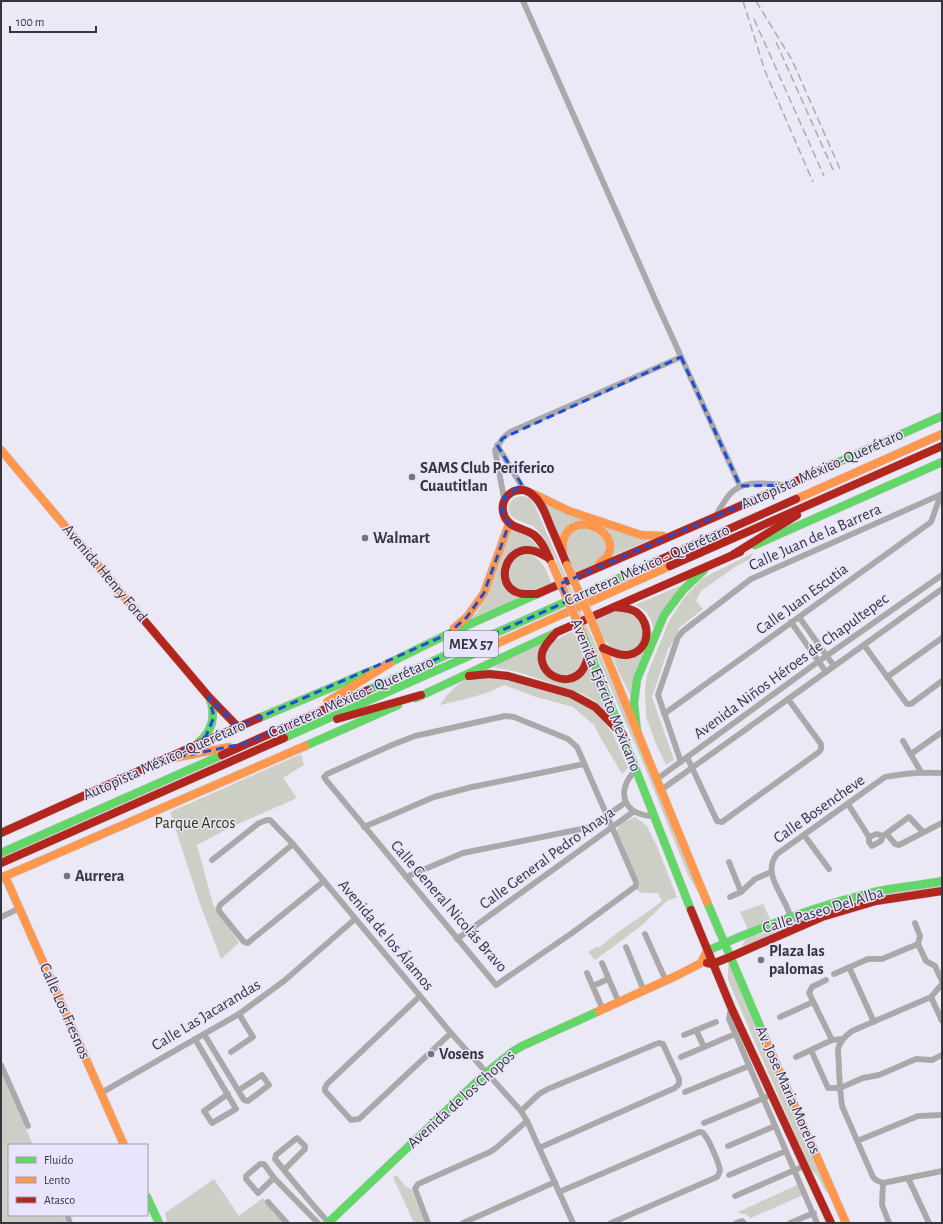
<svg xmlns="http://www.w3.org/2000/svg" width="943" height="1224" font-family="'Alegreya Sans',sans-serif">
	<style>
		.green { fill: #cdcec5 }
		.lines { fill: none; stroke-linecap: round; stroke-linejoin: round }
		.street-casing { stroke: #c8c6d0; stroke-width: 6 }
		.fast-casing { stroke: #c8c6d0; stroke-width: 9 }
		.slow-casing { stroke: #c8c6d0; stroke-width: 9 }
		.jam-casing { stroke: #c8c6d0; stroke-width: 9 }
		.street { stroke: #aaa8a9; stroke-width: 5.5 }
		.fast { stroke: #63d668; stroke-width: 8 }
		.slow { stroke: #ff974d; stroke-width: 8 }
		.jam { stroke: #b3261e; stroke-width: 8 }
		.rail { stroke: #abaaae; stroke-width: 1.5; stroke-dasharray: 8 4; stroke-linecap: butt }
		.slow-bridge-casing { stroke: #c8c6d0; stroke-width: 9; stroke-linecap: butt }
		.slow-bridge { stroke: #ff974d; stroke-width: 8 }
		.marked { fill: none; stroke: #1d4ed8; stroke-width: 3; stroke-dasharray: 8 5; stroke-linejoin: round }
		.poi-dot { fill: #76737e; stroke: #e9e4fb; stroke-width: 1.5 }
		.labels { text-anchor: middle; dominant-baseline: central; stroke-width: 3; stroke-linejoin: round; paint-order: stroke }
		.shield { fill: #e9e4fb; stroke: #6c6976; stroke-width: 1 }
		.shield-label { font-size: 15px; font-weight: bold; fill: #36343d }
		.poi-label { font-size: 16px; font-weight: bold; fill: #36343d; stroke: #e9e4fb; text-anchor: start }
		.street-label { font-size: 16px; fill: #36343d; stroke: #e9e4fb }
		.park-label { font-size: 16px; fill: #353809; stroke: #e9e4fb }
	</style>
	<rect width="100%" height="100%" fill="#ece9f6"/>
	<g class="green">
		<path d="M 521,496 L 530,498 L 534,504 L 651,772 L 703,901 L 688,875 L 645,768 L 555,558 C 549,547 544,535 534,527 C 526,522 505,520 509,505 C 511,499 516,497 521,496 Z"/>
		<path d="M 545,504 L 652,539 L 612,556 C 609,534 613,530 590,522 L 560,539 Z"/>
		<path d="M 579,527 L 597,529 L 607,545 L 601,561 L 576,574 C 570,563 561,543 571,533 C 573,531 577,529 579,527 Z"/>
		<path d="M 513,530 C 525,534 534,540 540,550 L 522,548 L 501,574 L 524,596 L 466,621 L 477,613 L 493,582 L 511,531 Z"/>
		<path d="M 753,553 L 750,559 L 735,567 L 701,591 L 696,601 L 703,609 L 679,628 L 677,636 L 668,649 L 652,697 L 674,760 L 666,765 L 656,744 L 646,717 L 645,690 L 647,675 L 669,621 L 684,598 L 703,578 Z"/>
		<path d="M 530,554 C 544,562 546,569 552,584 C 542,588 527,596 516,588 C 514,586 512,582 509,580 C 509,561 511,557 530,554 Z"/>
		<path d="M 682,585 L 661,614 L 634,703 L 619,673 L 612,655 L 644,651 C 646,645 652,637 653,630 C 654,619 644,608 635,605 Z"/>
		<path d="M 628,609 L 641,620 L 645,635 C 642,639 639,646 636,649 C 632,652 625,652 621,651 C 604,646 602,635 596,620 L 618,610 Z"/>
		<path d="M 572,632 C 591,651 584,682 554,673 C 551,670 548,666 546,663 C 540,646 560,637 572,632 Z"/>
		<path d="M 544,643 L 539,664 L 572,682 C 581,678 587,674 589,664 L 614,720 L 595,701 L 583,694 L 518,672 L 492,667 Z"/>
		<path d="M 471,677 L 503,677 L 554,692 L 587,705 L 599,716 L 613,734 L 628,768 L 622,774 L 599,735 L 594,725 L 573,707 L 536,697 L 504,685 C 484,696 461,700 440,705 C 448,692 458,683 471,677 Z"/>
		<path d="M 301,754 L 304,765 L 283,778 L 297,798 L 229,828 L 197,845 L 213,904 L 239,943 L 221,959 L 200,904 L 170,812 Z"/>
		<path d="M 635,817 L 647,826 L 653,839 L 656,844 L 677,897 L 667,901 L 641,926 L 595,960 L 588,952 L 598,946 L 599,948 C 618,930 642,917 662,901 L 658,893 L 642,893 L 637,890 L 636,883 L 613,831 L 618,829 L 620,824 Z"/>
		<path d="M 942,885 L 942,889 L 799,918 L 801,916 L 842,903 L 894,891 Z"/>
		<path d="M 763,904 L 772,923 L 748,930 L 740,912 Z"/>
		<path d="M 788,922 L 788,923 C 775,933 761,940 746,947 L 742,945 L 745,940 L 750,937 L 769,932 Z"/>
		<path d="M 729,965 L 732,969 L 828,1191 L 826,1192 L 818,1177 L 810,1169 L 728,980 L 728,967 Z"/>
		<path d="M 1,1071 L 33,1145 L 9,1145 L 9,1215 L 63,1215 L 67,1223 L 1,1223 Z"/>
		<path d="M 397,1175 L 405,1186 L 411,1189 L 425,1223 L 414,1223 L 393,1177 Z"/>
		<path d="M 214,1179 L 239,1216 L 263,1198 L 286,1223 L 167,1223 L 165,1213 Z"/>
		<path d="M 799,1184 L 803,1195 L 751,1218 L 745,1214 L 738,1213 L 740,1211 Z"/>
	</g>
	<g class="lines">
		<g class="street-casing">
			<g id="street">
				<path d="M 523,1 L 658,306 L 740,486"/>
				<path d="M 497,445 L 524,490"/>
				<path d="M 504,498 L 495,450 L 503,438 L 510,432 L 681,357"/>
				<path d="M 715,517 C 720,509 725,499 731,493 C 745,479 767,484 785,485"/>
				<path d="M 799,617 L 834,666"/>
				<path d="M 791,622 L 826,672"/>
				<path d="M 864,645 L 907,704 L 911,704 L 942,681"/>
				<path d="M 887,677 L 942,638"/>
				<path d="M 664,714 L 931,522 L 941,494"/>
				<path d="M 505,716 L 514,717 L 568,739 L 577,747 L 636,882 L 636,886 L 572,933 L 496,985 L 326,780 L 324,777 L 327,774 L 392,745 L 415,736 Z"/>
				<path d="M 903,741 L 921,772"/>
				<path d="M 911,754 L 942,732"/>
				<path d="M 687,757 L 717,821 L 722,822 L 819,752 L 821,749 L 821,744 L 788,699"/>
				<path d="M 681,762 L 658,695 L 678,637 L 683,631 L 751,579 L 942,494"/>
				<path d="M 636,770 C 614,791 624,817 655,816"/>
				<path d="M 657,779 L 819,661 L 942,575"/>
				<path d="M 661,790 L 942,589"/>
				<path d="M 848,804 L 869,837 L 869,842 L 872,846 L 881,841 L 883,836 L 909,817 L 923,832"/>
				<path d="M 364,827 L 434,797 L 472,787 L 584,764"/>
				<path d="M 887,834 L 895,844 L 899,845 L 942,823"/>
				<path d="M 804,835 L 829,869"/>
				<path d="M 869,837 L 877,834 L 883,836"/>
				<path d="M 293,844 L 220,905 L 219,908 L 219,911 L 244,942 L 248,943 L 250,941 L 324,881"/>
				<path d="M 212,860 L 259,823 L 267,820 L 270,820 L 293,844 L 451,1033 L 521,1111 L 527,1121 L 573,1223"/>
				<path d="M 729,862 L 741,892"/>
				<path d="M 406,877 L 463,853 L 591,827 L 626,802"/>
				<path d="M 730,897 L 741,892 L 755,879 L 771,872"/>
				<path d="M 1,917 L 20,908"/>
				<path d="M 791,918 L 800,921 L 810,922"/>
				<path d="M 915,923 L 920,936 L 918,944 L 926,961 L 935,966 L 942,981"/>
				<path d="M 787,932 C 803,908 756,880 777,854 L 885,777 C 905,773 922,772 942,773"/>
				<path d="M 645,934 L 666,981"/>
				<path d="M 457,939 L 633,812"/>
				<path d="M 626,947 L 644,991"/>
				<path d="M 602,963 L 619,1003"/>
				<path d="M 849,967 L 874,1022"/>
				<path d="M 587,973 L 603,1010"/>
				<path d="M 834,974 L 868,959 L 882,959 L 918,944"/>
				<path d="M 826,980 L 812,987 L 809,993 L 832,1040"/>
				<path d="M 593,986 L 608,979"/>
				<path d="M 420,996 L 327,1084 L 325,1088 L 325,1091 L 351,1120 L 359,1119 L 451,1033"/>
				<path d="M 931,997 L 942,1021"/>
				<path d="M 731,1007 L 729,1019 L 817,1223"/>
				<path d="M 780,1017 L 813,1002"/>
				<path d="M 696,1030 L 704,1047"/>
				<path d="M 204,1034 L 244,1100 L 248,1101 L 269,1085 L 262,1075 L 239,1090"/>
				<path d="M 684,1035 L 716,1022"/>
				<path d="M 195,1039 L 236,1109 L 212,1123 L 204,1111 L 228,1094"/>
				<path d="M 811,1050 L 828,1088 L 840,1088 L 863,1078 L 879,1075 L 916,1059 L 932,1060 L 942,1055"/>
				<path d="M 231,1052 L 253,1037 L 239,1014"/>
				<path d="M 681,1057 L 735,1034"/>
				<path d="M 796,1057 L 832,1040 L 843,1039"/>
				<path d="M 1,1065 L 28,1126"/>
				<path d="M 685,1092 L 749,1066"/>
				<path d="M 101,1093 L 239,1014 L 284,981 L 355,919"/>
				<path d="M 521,1111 L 539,1094 L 548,1089 L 656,1044 L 659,1043 L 663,1044 L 679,1079 L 679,1084 L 675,1088 L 539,1148"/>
				<path d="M 704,1123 L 771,1095"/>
				<path d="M 857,1141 L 918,1116 L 942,1115"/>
				<path d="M 728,1146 L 775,1126"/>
				<path d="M 284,1170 L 305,1149 L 305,1146 L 297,1138 L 276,1155 L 275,1159 C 292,1180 310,1202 328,1222"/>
				<path d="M 729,1175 L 786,1151"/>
				<path d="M 274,1178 L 258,1193 L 246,1179 L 246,1176 L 260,1164 L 264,1164 L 274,1178 L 318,1223"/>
				<path d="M 908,1178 L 929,1223"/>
				<path d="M 883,1183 L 876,1180 L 873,1177 L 842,1106 L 840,1088 L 838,1049 C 840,1041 845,1036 852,1031 L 931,997 L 942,984"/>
				<path d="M 883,1183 L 942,1171"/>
				<path d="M 883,1183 L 882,1205 L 889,1223"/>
				<path d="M 559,1192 L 697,1133 C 700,1132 700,1131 703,1133 C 708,1137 720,1165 720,1171 C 719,1174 719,1174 717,1177 L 611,1223"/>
				<path d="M 735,1196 L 804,1166"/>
				<path d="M 268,1202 L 287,1223"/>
				<path d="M 67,1215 L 70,1223"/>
				<path d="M 428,1223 L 415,1189 L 418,1184 L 490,1152 L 496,1148 L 527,1121"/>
				<path d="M 463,1223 L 555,1182"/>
				<path d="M 736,1223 L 742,1221 L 744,1223"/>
				<path d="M 790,1223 L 814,1213"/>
			</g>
		</g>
		<g class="fast-casing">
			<g id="fast">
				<path d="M 834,464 L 942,416"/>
				<path d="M 755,545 L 942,462"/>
				<path d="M 583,635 L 691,910"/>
				<path d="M 385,665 L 446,635 L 537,594"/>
				<path d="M 368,690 L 655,562"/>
				<path d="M 416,698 L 557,632"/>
				<path d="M 259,718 L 373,670"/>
				<path d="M 637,732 L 634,703 L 637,679 L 664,615 L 683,590 L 704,570"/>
				<path d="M 284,738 L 496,644"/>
				<path d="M 199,742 C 213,730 216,716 210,699"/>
				<path d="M 305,746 L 398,705"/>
				<path d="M 1,853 L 222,755"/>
				<path d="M 707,902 L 768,1045"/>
				<path d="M 707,951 C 760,927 814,907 870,893 C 894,887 918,886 942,881"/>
				<path d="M 147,1197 L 159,1223"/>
				<path d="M 328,1223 L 486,1073 L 512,1052 L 522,1046 L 599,1011"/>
			</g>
		</g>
		<g class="slow-casing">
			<g id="slow">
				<path d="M 1,450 L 143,619"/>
				<path d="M 534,494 L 569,511 L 641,535 L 663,536"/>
				<path d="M 796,499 L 942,434"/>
				<path d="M 563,554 C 563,549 562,543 564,538 C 575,510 620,531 608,555 C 606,558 602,561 599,564"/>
				<path d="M 454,628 L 467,617 L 484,593 L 509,524"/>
				<path d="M 595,629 L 707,902"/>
				<path d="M 496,644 L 670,566"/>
				<path d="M 327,702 L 390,663"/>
				<path d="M 159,761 L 229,747"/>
				<path d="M 5,876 L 124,1145"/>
				<path d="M 1,878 L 305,746"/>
				<path d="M 599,1011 L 678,975 L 701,963 L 707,951"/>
				<path d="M 768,1045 L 846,1223"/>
			</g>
		</g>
		<g class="jam-casing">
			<g id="jam">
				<path d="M 734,554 L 797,515"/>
				<path d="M 550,560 C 546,551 542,541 534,535 C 523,527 509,529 504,515 C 497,496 520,481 534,496 C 542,503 546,515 550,525 C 556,539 562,552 567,565"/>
				<path d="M 655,562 L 796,499"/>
				<path d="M 670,566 L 942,446"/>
				<path d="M 535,594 C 529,594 522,595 516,592 C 495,582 506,549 528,550 C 536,550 543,555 549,558"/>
				<path d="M 537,594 C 636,551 736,509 834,464"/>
				<path d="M 143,619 L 209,697 L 238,727"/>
				<path d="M 557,632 L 740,552"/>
				<path d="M 554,635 C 550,640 544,645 542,653 C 538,675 567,688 581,672 C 586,667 587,658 590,652"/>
				<path d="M 603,648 C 610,651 619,656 627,655 C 649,652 653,625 636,612 C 630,608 622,608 615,607"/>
				<path d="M 469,676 L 489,674 L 508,676 L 571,694 L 595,707 L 623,735"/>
				<path d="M 337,719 L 421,695"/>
				<path d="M 222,755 L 368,690"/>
				<path d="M 1,833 L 194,746 L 259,718"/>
				<path d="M 1,863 L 284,738"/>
				<path d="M 691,910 L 731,1007 L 831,1223"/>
				<path d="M 707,963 L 712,964 L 730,957 L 822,917 L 876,901 L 942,891"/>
			</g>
		</g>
		<use href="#street" class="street"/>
		<use href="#fast" class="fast"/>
		<use href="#slow" class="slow"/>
		<use href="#jam" class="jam"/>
		<g class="rail">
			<path d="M 743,1 L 765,71 L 813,182"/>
			<path d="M 756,1 L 792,60 L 840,169"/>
			<path d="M 754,19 L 824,176"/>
			<path d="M 776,42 L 834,172"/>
		</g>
		<g class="slow-bridge-casing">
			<g id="slow-bridge">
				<path d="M 552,564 L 583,635"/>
				<path d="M 567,565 L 595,629"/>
			</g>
		</g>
		<use href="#slow-bridge" class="slow-bridge"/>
	</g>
	<path class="marked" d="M 681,357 L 740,486 L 788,485 L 560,584 L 568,601 L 247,743 L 159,761 L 194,746 L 206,736 L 214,717 L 209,697 L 238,727 L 446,635 L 467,617 L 484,593 L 509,524 L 502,512 L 504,498 L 522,485 L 497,445 L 503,438 Z"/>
	<g class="poi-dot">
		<circle cx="412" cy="477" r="4"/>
		<circle cx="365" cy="538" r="4"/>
		<circle cx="67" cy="876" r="4"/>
		<circle cx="761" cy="960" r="4"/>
		<circle cx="431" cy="1054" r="4"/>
	</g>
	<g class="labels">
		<rect class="shield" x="444" y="631" width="54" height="26" rx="3"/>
		<g class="shield-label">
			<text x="471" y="644">MEX 57</text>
		</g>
		<g class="poi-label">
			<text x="420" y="468">SAMS Club Periferico<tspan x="420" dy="18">Cuautitlan</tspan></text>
			<text x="373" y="538">Walmart</text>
			<text x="75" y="876">Aurrera</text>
			<text x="769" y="951">Plaza las<tspan x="769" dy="18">palomas</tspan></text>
			<text x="439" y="1054">Vosens</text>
		</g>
		<g class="street-label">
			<text transform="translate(822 469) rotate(-24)">Autopista México-Querétaro</text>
			<text transform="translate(815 537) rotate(-24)">Calle Juan de la Barrera</text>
			<text transform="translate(647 565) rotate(-24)">Carretera México - Querétaro</text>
			<text transform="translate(105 573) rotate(50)">Avenida Henry Ford</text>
			<text transform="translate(802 599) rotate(-36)">Calle Juan Escutia</text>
			<text transform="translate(791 666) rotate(-36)">Avenida Niños Héroes de Chapultepec</text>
			<text transform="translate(606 695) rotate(68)">Avenida Ejército Mexicano</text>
			<text transform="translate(351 697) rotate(-24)">Carretera México - Querétaro</text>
			<text transform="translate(164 760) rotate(-24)">Autopista México-Querétaro</text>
			<text transform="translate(819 809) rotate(-35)">Calle Bosencheve</text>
			<text transform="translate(547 858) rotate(-36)">Calle General Pedro Anaya</text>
			<text transform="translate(449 906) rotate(49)">Calle General Nicolás Bravo</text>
			<text transform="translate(823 910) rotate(-17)">Calle Paseo Del Alba</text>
			<text transform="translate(386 935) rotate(50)">Avenida de los Álamos</text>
			<text transform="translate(65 1011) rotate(66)">Calle Los Fresnos</text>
			<text transform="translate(206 1015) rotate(-31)">Calle Las Jacarandas</text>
			<text transform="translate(788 1090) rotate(66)">Av. Jose Maria Morelos</text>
			<text transform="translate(461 1099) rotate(-42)">Avenida de los Chopos</text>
		</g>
		<g class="park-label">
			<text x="195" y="823">Parque Arcos</text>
		</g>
	</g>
	<rect width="943" height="1224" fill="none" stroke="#36343d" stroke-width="4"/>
	<rect x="8" y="1144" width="140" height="72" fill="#e9e4fb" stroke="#a19eaf"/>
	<rect x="16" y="1157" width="20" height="6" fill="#63d668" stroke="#a19eaf"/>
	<text x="44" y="1164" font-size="12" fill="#36343d">Fluido</text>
	<rect x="16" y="1177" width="20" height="6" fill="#ff974d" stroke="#a19eaf"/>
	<text x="44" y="1184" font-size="12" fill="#36343d">Lento</text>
	<rect x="16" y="1197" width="20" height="6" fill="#b3261e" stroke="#a19eaf"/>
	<text x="44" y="1204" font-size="12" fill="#36343d">Atasco</text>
	<path d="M10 26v6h86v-6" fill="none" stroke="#36343d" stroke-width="2"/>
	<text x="16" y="26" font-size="12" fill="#36343d" stroke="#e9e4fb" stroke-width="3" paint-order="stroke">100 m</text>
</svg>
